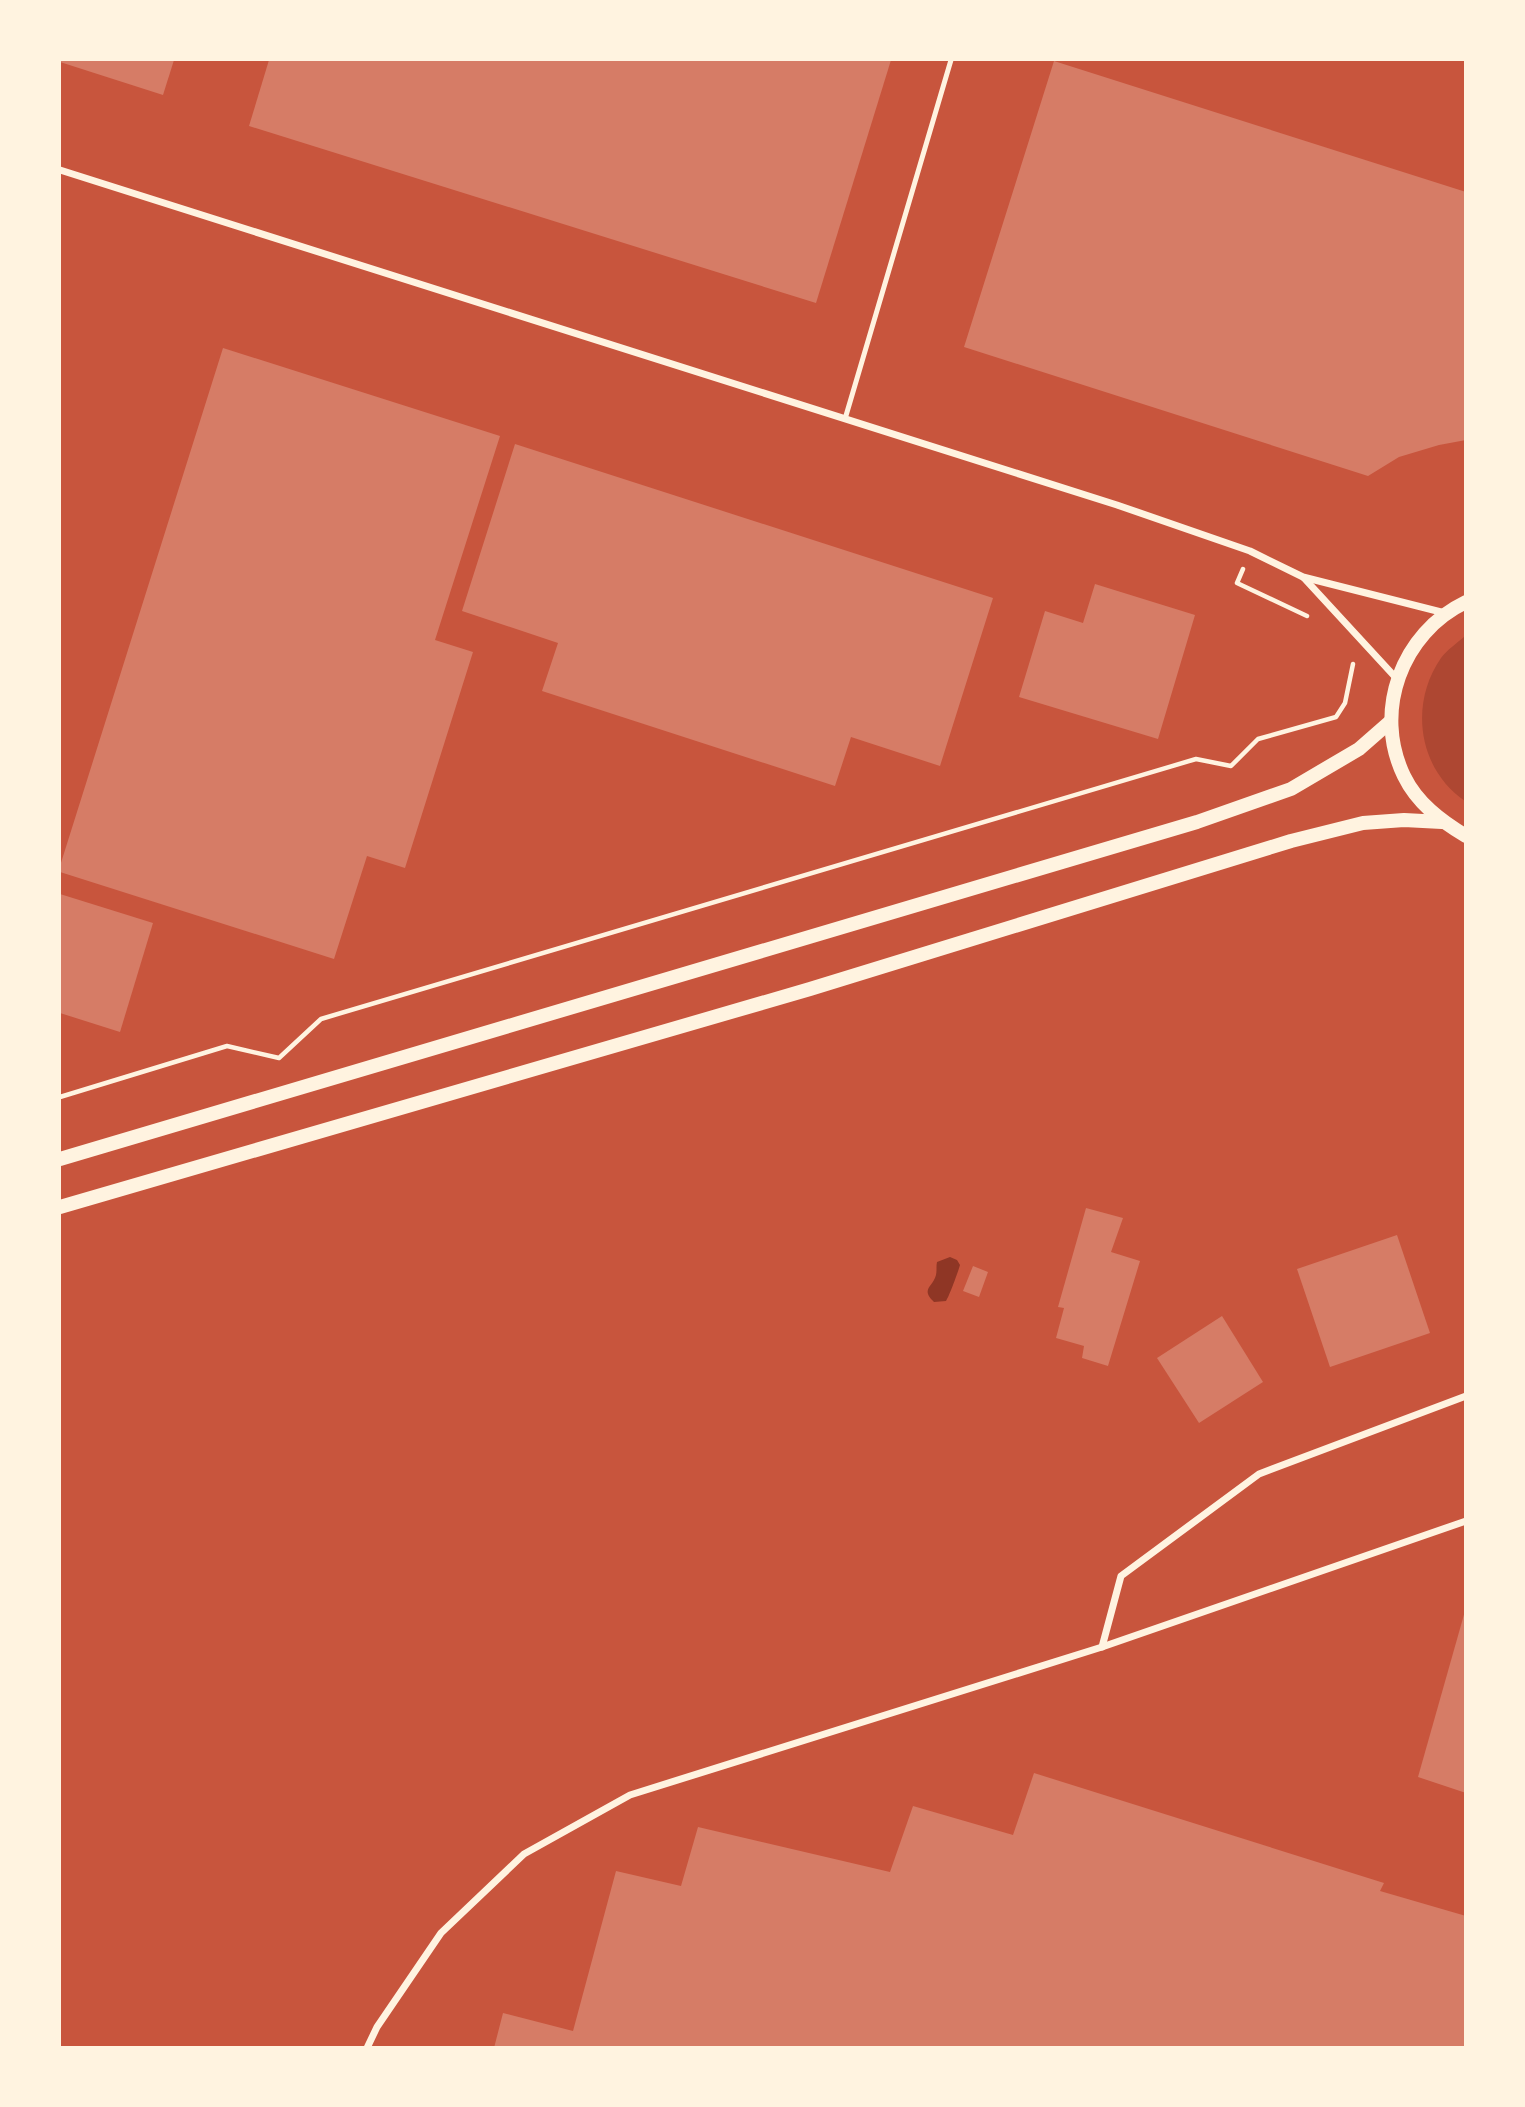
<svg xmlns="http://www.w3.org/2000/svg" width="1525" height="2107" font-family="Cabin,sans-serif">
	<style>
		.green { fill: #ae4732 }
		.water { fill: #8f3625 }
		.building { fill: #d67c66 }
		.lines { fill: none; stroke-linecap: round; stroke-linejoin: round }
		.path { stroke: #fff3e0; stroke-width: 4.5 }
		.service { stroke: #fff3e0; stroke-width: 5 }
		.minor { stroke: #fff3e0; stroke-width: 7 }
		.secondary { stroke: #fff3e0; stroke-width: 14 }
	</style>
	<rect width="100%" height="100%" fill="#c8553d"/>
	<path class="green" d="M 1465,636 L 1465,801 C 1418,769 1409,704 1441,658 C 1447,650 1457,643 1465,636 Z"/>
	<path class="water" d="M 950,1257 L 957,1260 L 960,1265 C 958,1272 949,1297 946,1301 L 934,1302 C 920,1289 933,1287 936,1275 C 937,1270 936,1266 937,1262 Z"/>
	<g class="building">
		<path d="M 60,60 L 174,60 L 163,95 L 60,62 Z"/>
		<path d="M 269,60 L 891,60 L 816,303 L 249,126 Z"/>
		<path d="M 1054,61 L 1466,192 L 1466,440 L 1439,445 L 1399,457 L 1368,476 L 964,347 Z"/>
		<path d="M 223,348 L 500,436 L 435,640 L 473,652 L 405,868 L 367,856 L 334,959 L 60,872 L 60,866 Z"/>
		<path d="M 515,444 L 993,598 L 940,766 L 851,737 L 835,786 L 542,691 L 558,643 L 462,611 Z"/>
		<path d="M 1095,584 L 1195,615 L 1158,739 L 1019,697 L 1045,611 L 1083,623 Z"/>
		<path d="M 60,894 L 153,923 L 120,1032 L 60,1013 Z"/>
		<path d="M 1086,1208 L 1123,1218 L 1111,1252 L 1140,1261 L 1108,1366 L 1082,1358 L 1084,1346 L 1056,1338 L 1064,1308 L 1058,1307 Z"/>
		<path d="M 1397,1235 L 1430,1333 L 1330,1367 L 1297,1269 Z"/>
		<path d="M 973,1266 L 988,1272 L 979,1297 L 963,1291 Z"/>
		<path d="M 1222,1316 L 1263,1382 L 1199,1423 L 1157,1358 Z"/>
		<path d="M 1465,1611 L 1466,1611 L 1466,1793 L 1418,1777 Z"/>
		<path d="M 1034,1773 L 1384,1883 L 1380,1891 L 1466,1916 L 1466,2048 L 494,2048 L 503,2013 L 573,2031 L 616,1871 L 681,1886 L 698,1827 L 890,1872 L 913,1806 L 1013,1835 Z"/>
	</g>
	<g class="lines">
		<g class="path">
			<path d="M 1243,569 L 1237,583 L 1307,616"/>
			<path d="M 60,1097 L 227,1046 L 279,1058 L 321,1019 L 1196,759 L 1231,766 L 1258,739 L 1336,717 L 1345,703 L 1353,664"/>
		</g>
		<path class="service" d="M 845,419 L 951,60"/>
		<g class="minor">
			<path d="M 60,170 L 1117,505 L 1250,551 L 1303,577 L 1445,613"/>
			<path d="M 1304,578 L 1397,679"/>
			<path d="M 1102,1647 L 1121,1576 L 1259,1474 L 1466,1396"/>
			<path d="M 367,2048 L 377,2027 L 441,1933 L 524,1854 L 630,1795 L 1102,1647 L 1466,1521"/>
		</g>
		<g class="secondary">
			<path d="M 1466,602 C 1401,633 1373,712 1404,776 C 1417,803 1441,821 1466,836"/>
			<path d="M 60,1159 L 1197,822 L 1291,789 L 1359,749 L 1391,721"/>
			<path d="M 60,1207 L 810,989 L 1291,841 L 1363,823 L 1404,820 L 1442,822"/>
		</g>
	</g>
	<rect width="1525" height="2107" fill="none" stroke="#fff3e0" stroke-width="122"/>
</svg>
